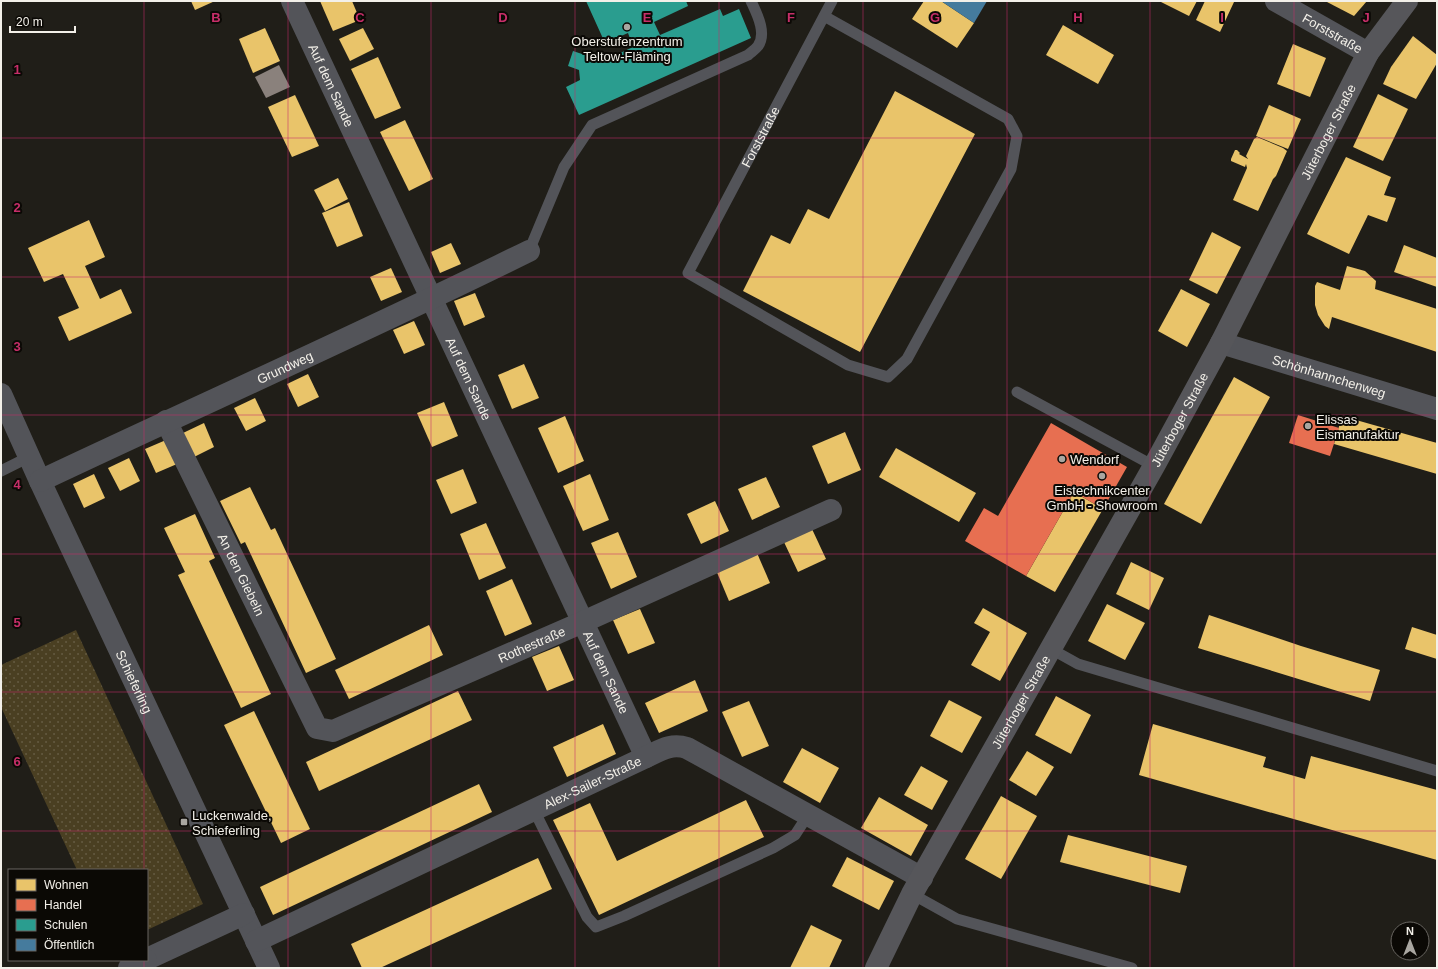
<svg xmlns="http://www.w3.org/2000/svg" width="1438" height="969" font-family="Arial,sans-serif">
	<style>
		.garden { fill: url(#garden-dots) }
		.homes { fill: #e9c46a }
		.shops { fill: #e76f51 }
		.schools { fill: #2a9d8f }
		.public { fill: #457b9d }
		.industry { fill: #8a817c }
		.lines { fill: none; stroke-linecap: round; stroke-linejoin: round }
		.lane { stroke: #535459; stroke-width: 11 }
		.street { stroke: #535459; stroke-width: 22 }
		.secondary { stroke: #56565a; stroke-width: 22 }
		.grid { fill: none; stroke: #c72e69; stroke-width: 1; stroke-opacity: 0.55 }
		.poi-dot { fill: #a9a6a0; stroke: #0b0905; stroke-width: 1.5 }
		.labels { text-anchor: middle; dominant-baseline: central; stroke-width: 4; stroke-linejoin: round; paint-order: stroke }
		.street-label { font-size: 13px; fill: #f3f0e9; stroke: #0b0905 }
		.poi-label { font-size: 13px; fill: #f3f0e9; stroke: #0b0905; text-anchor: start }
		.grid-label { font-size: 13px; text-anchor: middle; font-weight: bold; fill: #c72e69; stroke: #0b0905; stroke-width: 4; stroke-linejoin: round; paint-order: stroke }
	</style>
	<defs>
		<pattern id="garden-dots" width="8" height="8" patternUnits="userSpaceOnUse"><rect width="8" height="8" fill="#4a3f22"/><path d="M2 2h.1M6 6h.1" fill="none" stroke="#655b42" stroke-width="1.8" stroke-linecap="round"/></pattern>
	</defs>
	<rect width="100%" height="100%" fill="#201e18"/>
	<path class="garden" d="M 76,630 L 203,904 L 147,930 L 147,870 L 77,870 L 1,707 L 1,665 Z"/>
	<g class="homes">
		<path d="M 191,1 L 215,1 L 195,10 Z"/>
		<path d="M 320,1 L 352,1 L 360,20 L 333,31 Z"/>
		<path d="M 924,1 L 941,1 L 974,23 L 957,48 L 912,19 Z"/>
		<path d="M 1159,1 L 1197,1 L 1189,16 Z"/>
		<path d="M 1205,1 L 1231,1 L 1234,2 L 1220,32 L 1196,20 Z"/>
		<path d="M 1328,1 L 1367,1 L 1354,16 L 1327,2 Z"/>
		<path d="M 1063,25 L 1114,55 L 1098,84 L 1046,55 Z"/>
		<path d="M 265,28 L 280,61 L 253,73 L 239,39 Z"/>
		<path d="M 363,28 L 374,49 L 350,61 L 339,39 Z"/>
		<path d="M 1413,36 L 1437,55 L 1437,63 L 1416,99 L 1383,84 L 1391,67 Z"/>
		<path d="M 1293,44 L 1326,58 L 1310,97 L 1277,84 Z"/>
		<path d="M 378,57 L 401,108 L 375,119 L 351,69 Z"/>
		<path d="M 895,91 L 975,134 L 860,352 L 743,291 L 771,235 L 790,244 L 808,209 L 829,219 Z"/>
		<path d="M 1378,94 L 1408,109 L 1383,161 L 1353,147 Z"/>
		<path d="M 295,95 L 319,146 L 292,157 L 268,107 Z"/>
		<path d="M 1269,105 L 1301,119 L 1288,149 L 1256,136 Z"/>
		<path d="M 405,120 L 433,179 L 409,191 L 380,132 Z"/>
		<path d="M 1257,137 L 1283,148 L 1287,151 L 1276,176 L 1273,179 L 1258,211 L 1233,200 L 1247,168 L 1246,164 L 1245,167 L 1231,161 L 1231,159 L 1235,150 L 1237,150 L 1240,153 L 1239,154 L 1248,159 L 1246,156 L 1254,139 Z"/>
		<path d="M 1346,157 L 1391,177 L 1384,195 L 1396,198 L 1387,222 L 1368,215 L 1349,254 L 1307,234 Z"/>
		<path d="M 338,178 L 348,199 L 325,211 L 314,190 Z"/>
		<path d="M 349,202 L 363,236 L 337,247 L 322,213 Z"/>
		<path d="M 89,220 L 105,257 L 85,266 L 100,299 L 121,289 L 132,313 L 69,341 L 58,317 L 79,308 L 63,274 L 44,282 L 28,248 Z"/>
		<path d="M 1212,232 L 1241,247 L 1217,294 L 1189,280 Z"/>
		<path d="M 451,243 L 461,264 L 440,273 L 431,252 Z"/>
		<path d="M 1404,245 L 1437,258 L 1437,287 L 1394,272 Z"/>
		<path d="M 1347,266 L 1365,271 L 1376,281 L 1375,289 L 1437,309 L 1437,352 L 1332,317 L 1329,329 L 1325,326 L 1318,315 L 1315,305 L 1315,286 L 1317,282 L 1340,290 Z"/>
		<path d="M 391,268 L 402,292 L 381,301 L 370,277 Z"/>
		<path d="M 1181,289 L 1210,304 L 1187,347 L 1158,331 Z"/>
		<path d="M 475,293 L 485,317 L 464,326 L 454,301 Z"/>
		<path d="M 414,321 L 425,345 L 404,354 L 393,330 Z"/>
		<path d="M 524,364 L 539,398 L 512,409 L 498,375 Z"/>
		<path d="M 308,374 L 319,397 L 298,407 L 287,384 Z"/>
		<path d="M 1234,377 L 1270,397 L 1201,524 L 1164,504 Z"/>
		<path d="M 255,398 L 266,421 L 246,431 L 234,408 Z"/>
		<path d="M 444,402 L 458,436 L 432,447 L 417,413 Z"/>
		<path d="M 565,416 L 584,461 L 558,473 L 538,428 Z"/>
		<path d="M 1342,416 L 1437,443 L 1437,474 L 1334,444 Z"/>
		<path d="M 204,423 L 214,447 L 194,457 L 183,433 Z"/>
		<path d="M 845,432 L 861,470 L 828,484 L 812,446 Z"/>
		<path d="M 166,440 L 177,464 L 156,473 L 145,449 Z"/>
		<path d="M 896,448 L 976,493 L 959,522 L 879,477 Z"/>
		<path d="M 129,458 L 140,481 L 120,491 L 108,468 Z"/>
		<path d="M 463,469 L 477,503 L 451,514 L 436,480 Z"/>
		<path d="M 94,474 L 105,498 L 84,508 L 73,484 Z"/>
		<path d="M 590,474 L 609,520 L 583,531 L 563,486 Z"/>
		<path d="M 766,477 L 780,507 L 752,520 L 738,489 Z"/>
		<path d="M 250,487 L 271,530 L 275,528 L 336,659 L 306,673 L 245,542 L 241,544 L 220,501 Z"/>
		<path d="M 1074,492 L 1103,509 L 1055,592 L 1026,576 Z"/>
		<path d="M 715,501 L 729,531 L 701,544 L 687,514 Z"/>
		<path d="M 195,514 L 215,558 L 209,561 L 271,694 L 241,708 L 178,575 L 185,572 L 164,528 Z"/>
		<path d="M 486,523 L 506,568 L 479,580 L 460,534 Z"/>
		<path d="M 812,529 L 826,559 L 798,572 L 784,542 Z"/>
		<path d="M 618,532 L 637,577 L 611,589 L 591,543 Z"/>
		<path d="M 757,553 L 770,583 L 729,601 L 716,570 Z"/>
		<path d="M 1131,562 L 1164,578 L 1149,610 L 1116,594 Z"/>
		<path d="M 512,579 L 532,624 L 505,636 L 486,591 Z"/>
		<path d="M 1107,604 L 1145,623 L 1125,660 L 1088,641 Z"/>
		<path d="M 983,608 L 1027,633 L 1000,681 L 971,665 L 990,632 L 974,623 Z"/>
		<path d="M 640,609 L 655,643 L 628,654 L 613,620 Z"/>
		<path d="M 1209,615 L 1301,646 L 1380,670 L 1370,701 L 1198,648 Z"/>
		<path d="M 429,625 L 443,655 L 349,699 L 335,670 Z"/>
		<path d="M 1412,627 L 1437,635 L 1437,659 L 1405,649 Z"/>
		<path d="M 559,646 L 574,680 L 547,691 L 532,657 Z"/>
		<path d="M 695,680 L 708,711 L 659,733 L 645,703 Z"/>
		<path d="M 458,691 L 472,720 L 319,791 L 306,762 Z"/>
		<path d="M 1056,696 L 1091,715 L 1071,754 L 1035,735 Z"/>
		<path d="M 949,700 L 982,717 L 962,753 L 930,736 Z"/>
		<path d="M 749,701 L 769,746 L 742,757 L 722,712 Z"/>
		<path d="M 254,711 L 310,829 L 281,843 L 224,725 Z"/>
		<path d="M 603,724 L 616,754 L 567,777 L 553,747 Z"/>
		<path d="M 1153,724 L 1266,757 L 1263,767 L 1305,779 L 1311,756 L 1437,790 L 1437,860 L 1139,775 Z"/>
		<path d="M 802,748 L 839,768 L 820,803 L 783,782 Z"/>
		<path d="M 1027,751 L 1054,767 L 1036,796 L 1009,780 Z"/>
		<path d="M 921,766 L 948,781 L 932,810 L 904,795 Z"/>
		<path d="M 479,784 L 492,812 L 273,915 L 260,887 Z"/>
		<path d="M 1001,796 L 1037,816 L 1001,879 L 965,859 Z"/>
		<path d="M 879,797 L 928,825 L 911,856 L 861,828 Z"/>
		<path d="M 746,800 L 764,837 L 599,915 L 553,820 L 590,803 L 617,861 Z"/>
		<path d="M 1068,835 L 1187,866 L 1180,893 L 1060,862 Z"/>
		<path d="M 847,857 L 894,881 L 879,910 L 832,886 Z"/>
		<path d="M 538,858 L 552,889 L 380,968 L 362,968 L 351,944 Z"/>
		<path d="M 811,925 L 842,940 L 829,968 L 790,968 Z"/>
	</g>
	<g class="shops">
		<path d="M 1298,415 L 1339,428 L 1330,456 L 1289,443 Z"/>
		<path d="M 1051,423 L 1127,467 L 1103,509 L 1074,492 L 1026,576 L 965,541 L 984,508 L 998,516 Z"/>
	</g>
	<path class="schools" d="M 586,1 L 686,1 L 688,6 L 654,22 L 660,35 L 720,9 L 723,16 L 739,9 L 751,38 L 579,115 L 566,87 L 580,80 L 579,70 L 568,66 L 573,51 L 603,61 L 633,47 L 628,33 L 605,43 Z"/>
	<path class="public" d="M 941,1 L 987,1 L 974,23 Z"/>
	<path class="industry" d="M 279,65 L 290,87 L 266,98 L 255,77 Z"/>
	<g class="lines">
		<g class="lane">
			<path id="s1" d="M 824,16 L 1008,119 L 1017,136 L 1011,169 L 907,359 L 888,377 L 848,365 L 688,273 L 832,1"/>
			<path d="M 529,251 L 564,167 L 592,125 L 748,55 C 751,52 755,50 758,46 C 767,33 757,14 751,1"/>
			<path d="M 1017,392 L 1154,466"/>
			<path d="M 1,471 L 29,457"/>
			<path d="M 1051,649 L 1078,664 L 1437,771"/>
			<path d="M 534,810 L 587,917 L 596,927 L 624,916 L 773,848 L 795,835 L 808,815"/>
			<path d="M 912,894 L 957,919 L 1132,968"/>
		</g>
		<g class="street">
			<path id="s2" d="M 292,1 L 646,757"/>
			<path id="s3" d="M 1276,1 L 1368,53"/>
			<path id="s4" d="M 1221,343 L 1437,409"/>
			<path id="s5" d="M 1,394 L 40,481 L 269,968"/>
			<path id="s6" d="M 166,421 L 317,728 L 333,731 L 583,622 L 831,510"/>
			<path id="s7" d="M 40,481 C 203,404 367,331 529,251"/>
			<path id="s8" d="M 256,941 L 646,757 C 661,750 671,743 687,748 L 922,878"/>
			<path d="M 147,959 L 244,914"/>
			<path d="M 129,968 L 146,960"/>
		</g>
		<path class="secondary" id="s9" d="M 876,968 L 912,894 L 1154,466 L 1221,343 L 1368,53 L 1407,1"/>
	</g>
	<path class="grid" d="M 144,1 L 144,870M 288,1 L 288,968M 431,1 L 431,968M 575,1 L 575,968M 719,1 L 719,968M 863,1 L 863,968M 1007,1 L 1007,968M 1150,1 L 1150,968M 1294,1 L 1294,968M 1,138 L 1437,138M 1,277 L 1437,277M 1,415 L 1437,415M 1,554 L 1437,554M 1,692 L 1437,692M 1,831 L 1437,831M 144,960 L 144,968"/>
	<g class="poi-dot">
		<circle cx="627" cy="27" r="4"/>
		<circle cx="1308" cy="426" r="4"/>
		<circle cx="1062" cy="459" r="4"/>
		<circle cx="1102" cy="476" r="4"/>
		<rect x="180" y="818" width="8" height="8" rx="2"/>
	</g>
	<g class="labels">
		<g class="street-label">
			<text stroke="none"><textPath href="#s3" startOffset="65">Forststraße</textPath></text>
			<text stroke="none"><textPath href="#s2" startOffset="93">Auf dem Sande</textPath></text>
			<text stroke="none"><textPath href="#s9" startOffset="951">Jüterboger Straße</textPath></text>
			<text stroke="none"><textPath href="#s1" startOffset="887">Forststraße</textPath></text>
			<text stroke="none"><textPath href="#s7" startOffset="270">Grundweg</textPath></text>
			<text stroke="none"><textPath href="#s4" startOffset="113">Schönhannchenweg</textPath></text>
			<text stroke="none"><textPath href="#s2" startOffset="417">Auf dem Sande</textPath></text>
			<text stroke="none"><textPath href="#s9" startOffset="627">Jüterboger Straße</textPath></text>
			<text stroke="none"><textPath href="#s6" startOffset="171">An den Giebeln</textPath></text>
			<text stroke="none"><textPath href="#s6" startOffset="575">Rothestraße</textPath></text>
			<text stroke="none"><textPath href="#s2" startOffset="741">Auf dem Sande</textPath></text>
			<text stroke="none"><textPath href="#s5" startOffset="317">Schieferling</textPath></text>
			<text stroke="none"><textPath href="#s9" startOffset="303">Jüterboger Straße</textPath></text>
			<text stroke="none"><textPath href="#s8" startOffset="372">Alex-Sailer-Straße</textPath></text>
		</g>
		<g class="poi-label">
			<text x="627" y="41" text-anchor="middle">Oberstufenzentrum<tspan x="627" dy="15">Teltow-Fläming</tspan></text>
			<text x="1316" y="419">Elissas<tspan x="1316" dy="15">Eismanufaktur</tspan></text>
			<text x="1070" y="459">Wendorf</text>
			<text x="1102" y="490" text-anchor="middle">Eistechnikcenter<tspan x="1102" dy="15">GmbH - Showroom</tspan></text>
			<text x="192" y="815">Luckenwalde,<tspan x="192" dy="15">Schieferling</tspan></text>
		</g>
	</g>
	<g class="grid-label">
		<text x="216" y="22">B</text>
		<text x="360" y="22">C</text>
		<text x="503" y="22">D</text>
		<text x="647" y="22">E</text>
		<text x="791" y="22">F</text>
		<text x="935" y="22">G</text>
		<text x="1078" y="22">H</text>
		<text x="1222" y="22">I</text>
		<text x="1366" y="22">J</text>
		<text x="17" y="74">1</text>
		<text x="17" y="212">2</text>
		<text x="17" y="351">3</text>
		<text x="17" y="489">4</text>
		<text x="17" y="627">5</text>
		<text x="17" y="766">6</text>
	</g>
	<rect width="1438" height="969" fill="none" stroke="#f3f0e9" stroke-width="4"/>
	<rect x="8" y="869" width="140" height="92" fill="#0b0905" stroke="#686560"/>
	<rect x="16" y="879" width="20" height="12" fill="#e9c46a" stroke="#686560"/>
	<text x="44" y="889" font-size="12" fill="#f3f0e9">Wohnen</text>
	<rect x="16" y="899" width="20" height="12" fill="#e76f51" stroke="#686560"/>
	<text x="44" y="909" font-size="12" fill="#f3f0e9">Handel</text>
	<rect x="16" y="919" width="20" height="12" fill="#2a9d8f" stroke="#686560"/>
	<text x="44" y="929" font-size="12" fill="#f3f0e9">Schulen</text>
	<rect x="16" y="939" width="20" height="12" fill="#457b9d" stroke="#686560"/>
	<text x="44" y="949" font-size="12" fill="#f3f0e9">Öffentlich</text>
	<g transform="translate(1410 941)"><circle r="19" fill="#0b0905" stroke="#686560"/>
	<path d="M0-3L7 15L0 10L-7 15Z" fill="#a9a6a0"/>
	<text y="-6" font-size="11" font-weight="bold" text-anchor="middle" fill="#f3f0e9">N</text>
	</g>
	<path d="M10 26v6h65v-6" fill="none" stroke="#f3f0e9" stroke-width="2"/>
	<text x="16" y="26" font-size="12" fill="#f3f0e9" stroke="#0b0905" stroke-width="3" paint-order="stroke">20 m</text>
</svg>
